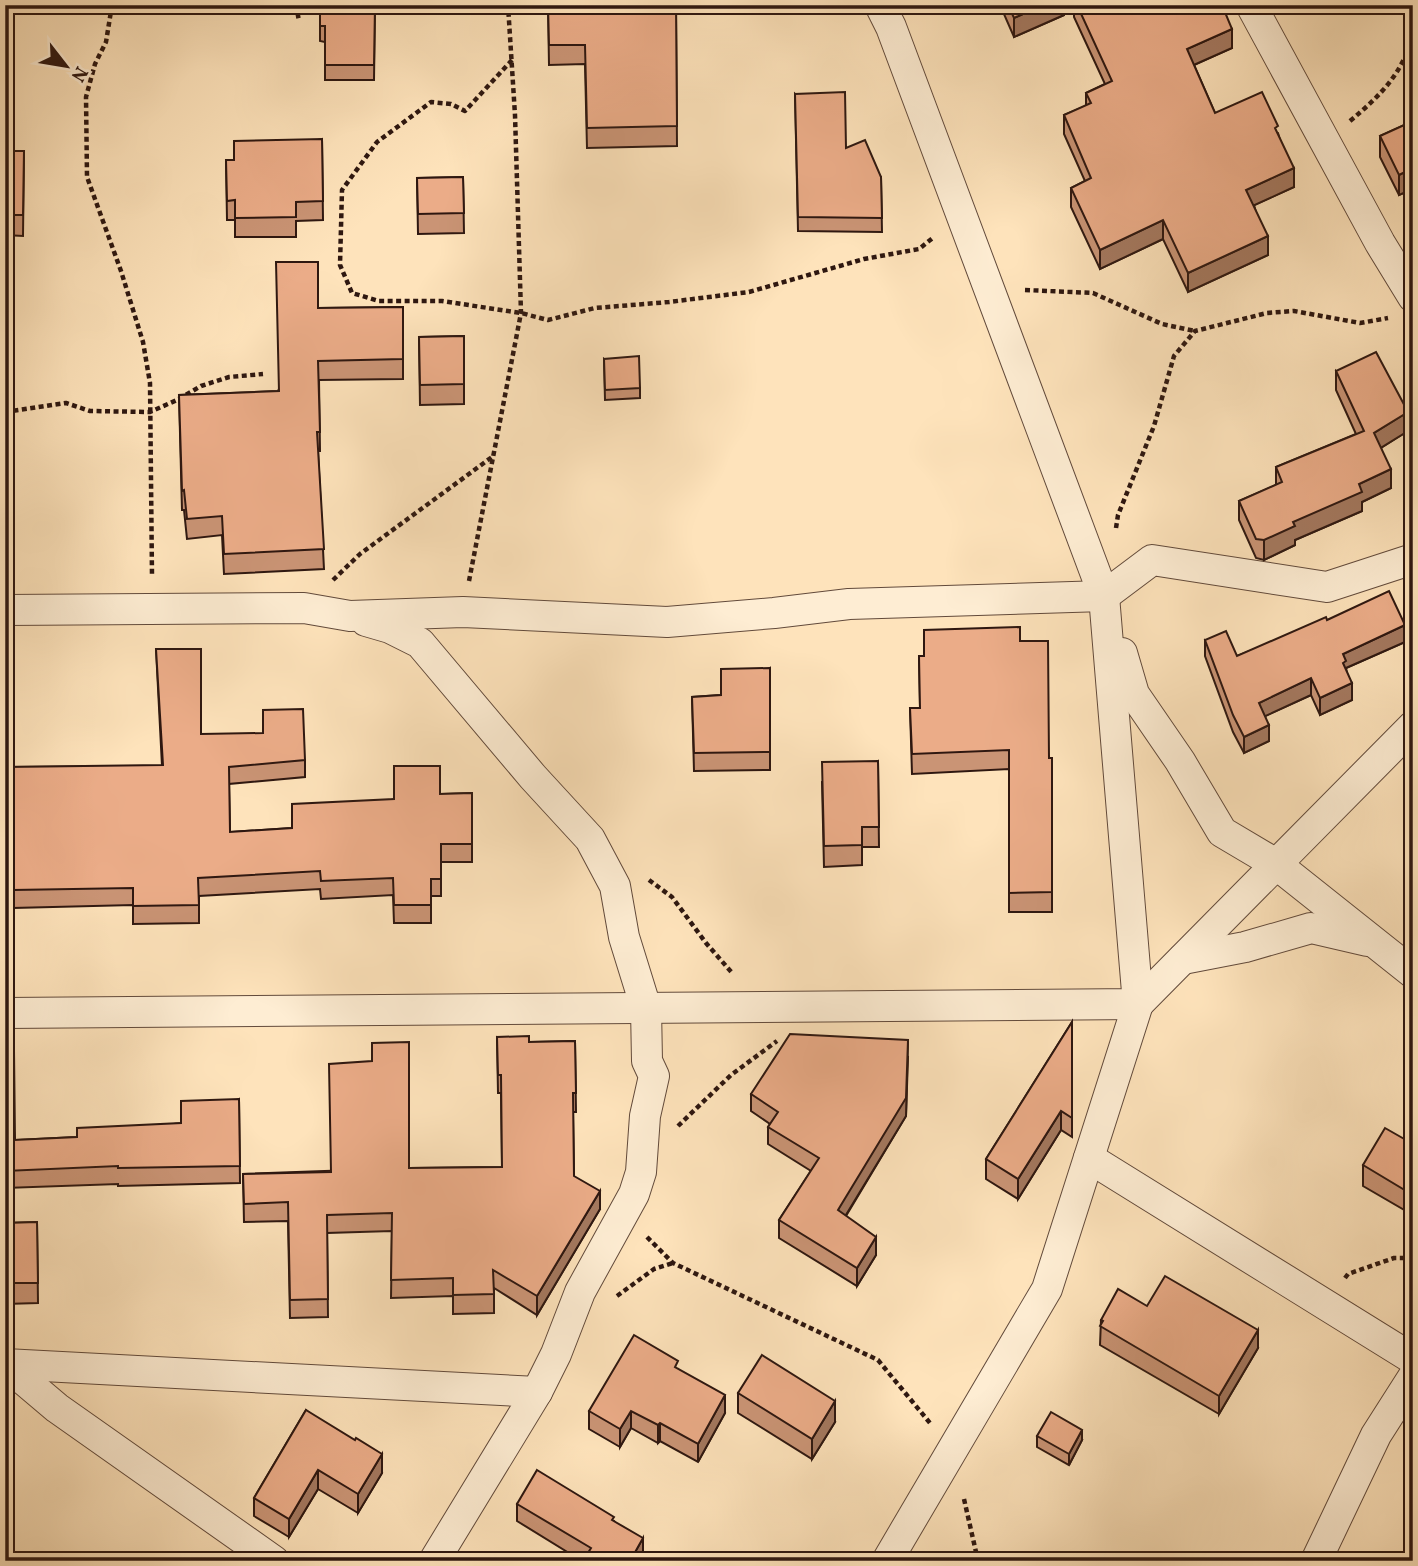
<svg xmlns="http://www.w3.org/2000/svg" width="1418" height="1566" font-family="Vollkorn,serif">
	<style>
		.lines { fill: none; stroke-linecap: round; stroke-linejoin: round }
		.street-casing { stroke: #624a3b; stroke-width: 32 }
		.path { stroke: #2e1710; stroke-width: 4.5; stroke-dasharray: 5 3.5; stroke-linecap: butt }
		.street { stroke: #feedd3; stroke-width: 30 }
		.wall { fill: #ca9475; stroke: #2e1710; stroke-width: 2 }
		.shaded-wall { fill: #a4785f; stroke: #2e1710; stroke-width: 2 }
		.building { fill: #ebac88; stroke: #2e1710; stroke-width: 2 }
	</style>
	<rect width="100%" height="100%" fill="#fee3bb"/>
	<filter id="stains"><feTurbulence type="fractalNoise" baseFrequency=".00286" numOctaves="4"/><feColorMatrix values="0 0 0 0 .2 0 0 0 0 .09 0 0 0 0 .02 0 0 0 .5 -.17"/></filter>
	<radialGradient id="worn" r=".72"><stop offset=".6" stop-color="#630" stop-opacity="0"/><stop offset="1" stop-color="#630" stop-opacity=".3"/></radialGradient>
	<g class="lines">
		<g class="street-casing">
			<g id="street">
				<path d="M 880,5 L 891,27 L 1104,596 L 1138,1004 L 1047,1289 L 887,1561"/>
				<path d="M 1251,5 L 1380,243 L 1413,297"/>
				<path d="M 5,610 L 304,608 L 350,616 L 463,612 L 667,622 L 774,613 L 849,604 L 1104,596 L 1152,560 L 1327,587 L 1413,559"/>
				<path d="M 366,621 L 390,628 L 420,643 L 533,777 L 590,839 L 615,886 L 624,937 L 646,1008 L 647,1061 L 654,1076 L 645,1116 L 641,1172 L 634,1194 L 580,1292 L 556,1354 L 537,1392 L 434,1561"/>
				<path d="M 1122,653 L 1134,694 L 1180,761 L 1222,832 L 1276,864 L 1413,973"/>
				<path d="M 1183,959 L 1245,947 L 1311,928 L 1367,941"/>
				<path d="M 5,1013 L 1138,1004 L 1413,726"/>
				<path d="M 1089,1158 L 1413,1359"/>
				<path d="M 5,1364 L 537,1392"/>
				<path d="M 5,1364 L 57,1408 L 274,1561"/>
				<path d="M 1316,1561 L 1376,1435 L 1413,1377"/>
			</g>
		</g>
		<g class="path">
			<path d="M 112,5 L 106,42 L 95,64 L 86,97 L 87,177 L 121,271 L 143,342 L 150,383 L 152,576"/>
			<path d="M 296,5 L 299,21"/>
			<path d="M 512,60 L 465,111 L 451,104 L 431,102 L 377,142 L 342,190 L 340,265 L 352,293 L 379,301 L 442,301 L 521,313 L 548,320 L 595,308 L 669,302 L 749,292 L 864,259 L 919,249 L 934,237"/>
			<path d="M 1350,121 C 1381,95 1401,75 1413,36"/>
			<path d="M 1025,290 L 1093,293 L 1162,324 L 1195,331"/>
			<path d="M 5,412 L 66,403 L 90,411 L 150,412 L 177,400 L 201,386 L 229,377 L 263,374"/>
			<path d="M 1116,528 L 1118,515 L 1154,426 L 1174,356 L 1195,331 L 1267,313 L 1294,311 L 1360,323 L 1388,318"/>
			<path d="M 333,580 L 360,554 L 492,457"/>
			<path d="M 469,581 L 521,313 L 515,115 L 508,5"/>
			<path d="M 649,880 L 672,897 L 706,943 L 733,974"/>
			<path d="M 678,1126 L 731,1075 L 777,1041"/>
			<path d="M 647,1237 L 673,1263 L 878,1360 L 930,1423"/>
			<path d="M 1345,1278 L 1348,1274 L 1394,1258 L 1413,1258"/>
			<path d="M 617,1296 L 654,1269 L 673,1263"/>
			<path d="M 964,1499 L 976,1552 L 987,1561"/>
		</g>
		<use href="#street" class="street"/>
	</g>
	<g class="wall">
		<path d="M 320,5 L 375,5 L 374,80 L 325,80 L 325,42 L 320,41 Z"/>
		<path d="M 548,5 L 676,5 L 677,146 L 587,148 L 585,64 L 549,65 Z"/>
		<path d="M 1000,5 L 1064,5 L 1064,15 L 1014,37 Z"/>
		<path d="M 1074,5 L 1222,5 L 1232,48 L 1194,65 L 1215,113 L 1278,133 L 1294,187 L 1254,205 L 1268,255 L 1188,292 L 1163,239 L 1100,269 L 1071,207 L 1071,188 L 1085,181 L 1064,134 L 1064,115 L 1086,106 L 1086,93 L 1105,84 L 1074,17 Z"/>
		<path d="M 795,94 L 846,148 L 881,177 L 882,232 L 798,231 Z"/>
		<path d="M 1413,121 L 1413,189 L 1399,195 L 1380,157 L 1380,136 Z"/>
		<path d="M 322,139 L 323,220 L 296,221 L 296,237 L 235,237 L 235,220 L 227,220 L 226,160 L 234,160 Z"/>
		<path d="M 5,151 L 24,151 L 23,236 L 5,235 Z"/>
		<path d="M 463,177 L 464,233 L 418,234 L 417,178 Z"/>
		<path d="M 403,307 L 403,379 L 319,380 L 320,451 L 318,451 L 324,569 L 224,574 L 222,535 L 187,539 L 184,510 L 182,510 L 179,395 L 278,391 L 318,308 Z"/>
		<path d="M 464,336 L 464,404 L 420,405 L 419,337 Z"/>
		<path d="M 604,359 L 640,388 L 640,398 L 605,400 Z"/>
		<path d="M 1336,371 L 1408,431 L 1381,448 L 1391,488 L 1362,502 L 1362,511 L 1295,540 L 1295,545 L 1264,560 L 1256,558 L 1239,520 L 1239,501 L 1276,485 L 1276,467 L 1356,434 L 1336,390 Z"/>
		<path d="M 5,492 L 8,492 L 7,574 L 5,574 Z"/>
		<path d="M 1327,620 L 1405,642 L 1346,668 L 1352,700 L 1320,715 L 1311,695 L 1265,716 L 1269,741 L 1244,753 L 1233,732 L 1205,656 L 1205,640 L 1237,656 Z"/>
		<path d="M 924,630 L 1020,641 L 1049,758 L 1052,758 L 1052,912 L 1009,912 L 1009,769 L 912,774 L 910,708 L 920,708 L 919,656 L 924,656 Z"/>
		<path d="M 156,649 L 201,734 L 305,760 L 305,777 L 229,784 L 230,832 L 292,828 L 394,799 L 440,794 L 472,793 L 472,862 L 441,862 L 441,896 L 431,896 L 431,923 L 394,923 L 393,895 L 321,899 L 320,889 L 199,896 L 199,923 L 133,924 L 133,905 L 13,908 L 13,920 L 5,921 L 5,767 L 162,766 Z"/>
		<path d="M 770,668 L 770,770 L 694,771 L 692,697 L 721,695 Z"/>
		<path d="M 878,761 L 879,847 L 862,847 L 862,865 L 824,867 L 822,782 Z"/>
		<path d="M 1072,1022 L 1072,1137 L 1061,1130 L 1018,1199 L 986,1179 L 986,1159 Z"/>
		<path d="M 497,1037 L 529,1042 L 575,1041 L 576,1112 L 573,1112 L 574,1176 L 600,1209 L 537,1315 L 494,1288 L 494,1313 L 453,1314 L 453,1296 L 391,1298 L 392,1231 L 327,1233 L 328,1317 L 290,1318 L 288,1221 L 244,1222 L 243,1174 L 409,1168 L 502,1167 L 501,1093 L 498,1093 Z"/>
		<path d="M 5,1051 L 15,1140 L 77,1137 L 181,1123 L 239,1099 L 240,1183 L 118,1186 L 118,1184 L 5,1188 Z"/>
		<path d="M 908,1057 L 906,1116 L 846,1216 L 876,1255 L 857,1286 L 779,1238 L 779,1220 L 811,1171 L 768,1144 L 768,1127 L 770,1124 L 751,1111 L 751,1094 Z"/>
		<path d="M 1413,1144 L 1413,1215 L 1363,1186 L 1363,1165 Z"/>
		<path d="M 37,1222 L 38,1303 L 5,1304 L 5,1223 Z"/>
		<path d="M 1147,1306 L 1258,1348 L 1219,1414 L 1100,1345 L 1101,1320 Z"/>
		<path d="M 678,1369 L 725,1413 L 698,1462 L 660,1441 L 658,1443 L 631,1428 L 620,1447 L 589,1429 L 589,1411 Z"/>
		<path d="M 738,1393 L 835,1422 L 812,1459 L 738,1413 Z"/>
		<path d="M 306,1410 L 382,1473 L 358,1513 L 318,1489 L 289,1537 L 254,1516 L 254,1498 Z"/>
		<path d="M 1037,1436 L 1082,1440 L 1069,1465 L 1037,1447 Z"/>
		<path d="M 1413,1502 L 1413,1534 L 1407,1531 L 1407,1511 Z"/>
		<path d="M 517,1504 L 614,1521 L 643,1556 L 642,1558 L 647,1561 L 582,1561 L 517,1521 Z"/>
	</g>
	<g class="shaded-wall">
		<path d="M 1043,5 L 1064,5 L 1064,15 L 1014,37 L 1014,18 Z"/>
		<path d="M 1232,29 L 1232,48 L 1187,68 L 1187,49 Z"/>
		<path d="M 1294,168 L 1294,187 L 1246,209 L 1246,190 Z"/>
		<path d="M 1413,168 L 1413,189 L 1399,195 L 1399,175 Z"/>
		<path d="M 1163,220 L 1163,239 L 1100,269 L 1100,250 Z"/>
		<path d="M 1268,236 L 1268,255 L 1188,292 L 1188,273 Z"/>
		<path d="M 1408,412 L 1408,431 L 1374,452 L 1374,433 Z"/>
		<path d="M 1391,469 L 1391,488 L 1362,502 L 1362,511 L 1295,540 L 1295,545 L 1264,560 L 1264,540 L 1293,522 L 1359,484 Z"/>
		<path d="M 1405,625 L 1405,642 L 1346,668 L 1346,677 L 1343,670 L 1343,654 Z"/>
		<path d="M 1311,678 L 1311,695 L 1259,719 L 1259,703 Z"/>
		<path d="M 1352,683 L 1352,700 L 1320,715 L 1320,698 Z"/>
		<path d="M 1269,725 L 1269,741 L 1244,753 L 1244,737 Z"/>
		<path d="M 908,1040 L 906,1116 L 838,1228 L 838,1210 Z"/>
		<path d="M 1061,1111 L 1061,1130 L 1018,1199 L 1018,1179 Z"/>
		<path d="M 600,1191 L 600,1209 L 537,1315 L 537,1296 Z"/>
		<path d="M 876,1237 L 876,1255 L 857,1286 L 857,1268 Z"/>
		<path d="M 1258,1330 L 1258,1348 L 1219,1414 L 1219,1396 Z"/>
		<path d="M 725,1395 L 725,1413 L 698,1462 L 698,1444 Z"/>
		<path d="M 835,1401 L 835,1422 L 812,1459 L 812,1439 Z"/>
		<path d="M 631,1411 L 631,1428 L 620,1447 L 620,1429 Z"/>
		<path d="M 660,1423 L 660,1441 L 658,1443 L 658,1425 Z"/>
		<path d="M 1082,1430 L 1082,1440 L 1069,1465 L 1069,1454 Z"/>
		<path d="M 382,1454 L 382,1473 L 358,1513 L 358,1494 Z"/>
		<path d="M 318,1470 L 318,1489 L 289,1537 L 289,1519 Z"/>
		<path d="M 643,1538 L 643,1556 L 640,1561 L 634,1554 Z"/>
	</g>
	<g class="building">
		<path d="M 320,5 L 375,5 L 374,65 L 325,65 L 325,26 L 320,26 Z"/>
		<path d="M 548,5 L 676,5 L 677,126 L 587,128 L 585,45 L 549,45 Z"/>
		<path d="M 1008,5 L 1043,5 L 1014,18 Z"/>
		<path d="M 1077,5 L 1222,5 L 1232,29 L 1187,49 L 1215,113 L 1262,92 L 1278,126 L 1275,128 L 1294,168 L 1246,190 L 1268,236 L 1188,273 L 1163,220 L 1100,250 L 1071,188 L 1091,178 L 1064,115 L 1091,103 L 1086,93 L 1112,81 Z"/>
		<path d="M 845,92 L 846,148 L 865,140 L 881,177 L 882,218 L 798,217 L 795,94 Z"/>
		<path d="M 1413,121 L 1413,168 L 1399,175 L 1380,136 Z"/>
		<path d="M 322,139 L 323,201 L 296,202 L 296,217 L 235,218 L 235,200 L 227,201 L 226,160 L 234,160 L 234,141 Z"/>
		<path d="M 5,151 L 24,151 L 23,215 L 5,215 Z"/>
		<path d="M 463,177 L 464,213 L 418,214 L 417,178 Z"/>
		<path d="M 276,262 L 318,262 L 318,308 L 403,307 L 403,359 L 318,361 L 320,432 L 317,432 L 324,549 L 224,554 L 222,516 L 187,519 L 184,490 L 182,491 L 179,395 L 279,391 Z"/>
		<path d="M 464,336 L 464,384 L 420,385 L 419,337 Z"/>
		<path d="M 1376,352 L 1408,412 L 1374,433 L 1391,469 L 1359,484 L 1362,492 L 1293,522 L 1295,526 L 1264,540 L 1256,539 L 1239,501 L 1282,482 L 1276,467 L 1364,431 L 1336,371 Z"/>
		<path d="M 639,356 L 640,388 L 605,390 L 604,359 Z"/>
		<path d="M 5,492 L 8,492 L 7,553 L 5,553 Z"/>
		<path d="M 1389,591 L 1405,625 L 1343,654 L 1346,661 L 1343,663 L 1352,683 L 1320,698 L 1311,678 L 1259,703 L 1269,725 L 1244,737 L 1233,715 L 1205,640 L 1226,631 L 1237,656 L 1326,617 L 1327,620 Z"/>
		<path d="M 1020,627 L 1020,641 L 1048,641 L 1049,758 L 1052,758 L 1052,892 L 1009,893 L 1009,750 L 912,754 L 910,708 L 920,708 L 919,656 L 924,656 L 924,630 Z"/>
		<path d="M 156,649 L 201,649 L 201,734 L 263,733 L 263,710 L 303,709 L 305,760 L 229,767 L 230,832 L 292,828 L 292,804 L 394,799 L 394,766 L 440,766 L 440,794 L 472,793 L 472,844 L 441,844 L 441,879 L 431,879 L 431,905 L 394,905 L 393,878 L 321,881 L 320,871 L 198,878 L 199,905 L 133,906 L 133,888 L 13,890 L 13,903 L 5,903 L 5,767 L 163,765 Z"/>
		<path d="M 770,668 L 770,752 L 694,753 L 692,697 L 721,695 L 721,669 Z"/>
		<path d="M 878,761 L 879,827 L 862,827 L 862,845 L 824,846 L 822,762 Z"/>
		<path d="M 1072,1022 L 1072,1118 L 1061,1111 L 1018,1179 L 986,1159 Z"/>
		<path d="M 790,1034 L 908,1040 L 906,1098 L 838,1210 L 876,1237 L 857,1268 L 779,1220 L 819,1158 L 768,1127 L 778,1112 L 751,1094 Z"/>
		<path d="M 529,1036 L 529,1042 L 575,1041 L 576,1093 L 573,1093 L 574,1176 L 600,1191 L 537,1296 L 493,1270 L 494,1294 L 453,1295 L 453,1278 L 391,1280 L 392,1213 L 327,1215 L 328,1299 L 290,1300 L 288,1202 L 244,1204 L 243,1174 L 331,1172 L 329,1064 L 372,1061 L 372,1043 L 409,1042 L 409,1168 L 502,1167 L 501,1075 L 498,1075 L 497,1037 Z"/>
		<path d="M 5,1051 L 14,1051 L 15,1140 L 77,1137 L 77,1128 L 181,1123 L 181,1101 L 239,1099 L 240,1166 L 118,1168 L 118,1166 L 5,1171 Z"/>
		<path d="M 1385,1128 L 1413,1144 L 1413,1195 L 1363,1165 Z"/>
		<path d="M 37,1222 L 38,1283 L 5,1283 L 5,1223 Z"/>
		<path d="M 1165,1276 L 1258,1330 L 1219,1396 L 1100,1326 L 1103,1321 L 1101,1320 L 1118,1289 L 1147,1306 Z"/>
		<path d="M 634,1335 L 678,1361 L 675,1367 L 725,1395 L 698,1444 L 660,1423 L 658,1425 L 631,1411 L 620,1429 L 589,1411 Z"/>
		<path d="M 762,1355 L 835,1401 L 812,1439 L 738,1393 Z"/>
		<path d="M 306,1410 L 355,1440 L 356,1438 L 382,1454 L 358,1494 L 318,1470 L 289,1519 L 254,1498 Z"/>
		<path d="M 1051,1412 L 1082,1430 L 1069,1454 L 1037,1436 Z"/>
		<path d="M 537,1470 L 614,1517 L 612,1520 L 643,1538 L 634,1554 L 647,1561 L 583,1561 L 591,1548 L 517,1504 Z"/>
		<path d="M 1413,1502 L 1413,1515 L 1407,1511 Z"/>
	</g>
	<rect width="1418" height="1566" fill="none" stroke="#fee3bb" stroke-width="28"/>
	<rect x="7" y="7" width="1404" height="1552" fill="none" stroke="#2e1710" stroke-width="3.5"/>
	<rect x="14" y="14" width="1390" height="1538" fill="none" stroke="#2e1710" stroke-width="2"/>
	<g transform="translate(66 66) rotate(121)" stroke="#feedd3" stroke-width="5" paint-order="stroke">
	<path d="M0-5L12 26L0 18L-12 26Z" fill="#2e1710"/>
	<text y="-10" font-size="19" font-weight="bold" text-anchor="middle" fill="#2e1710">N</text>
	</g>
	<rect width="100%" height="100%" filter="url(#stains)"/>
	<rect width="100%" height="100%" fill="url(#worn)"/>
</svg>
